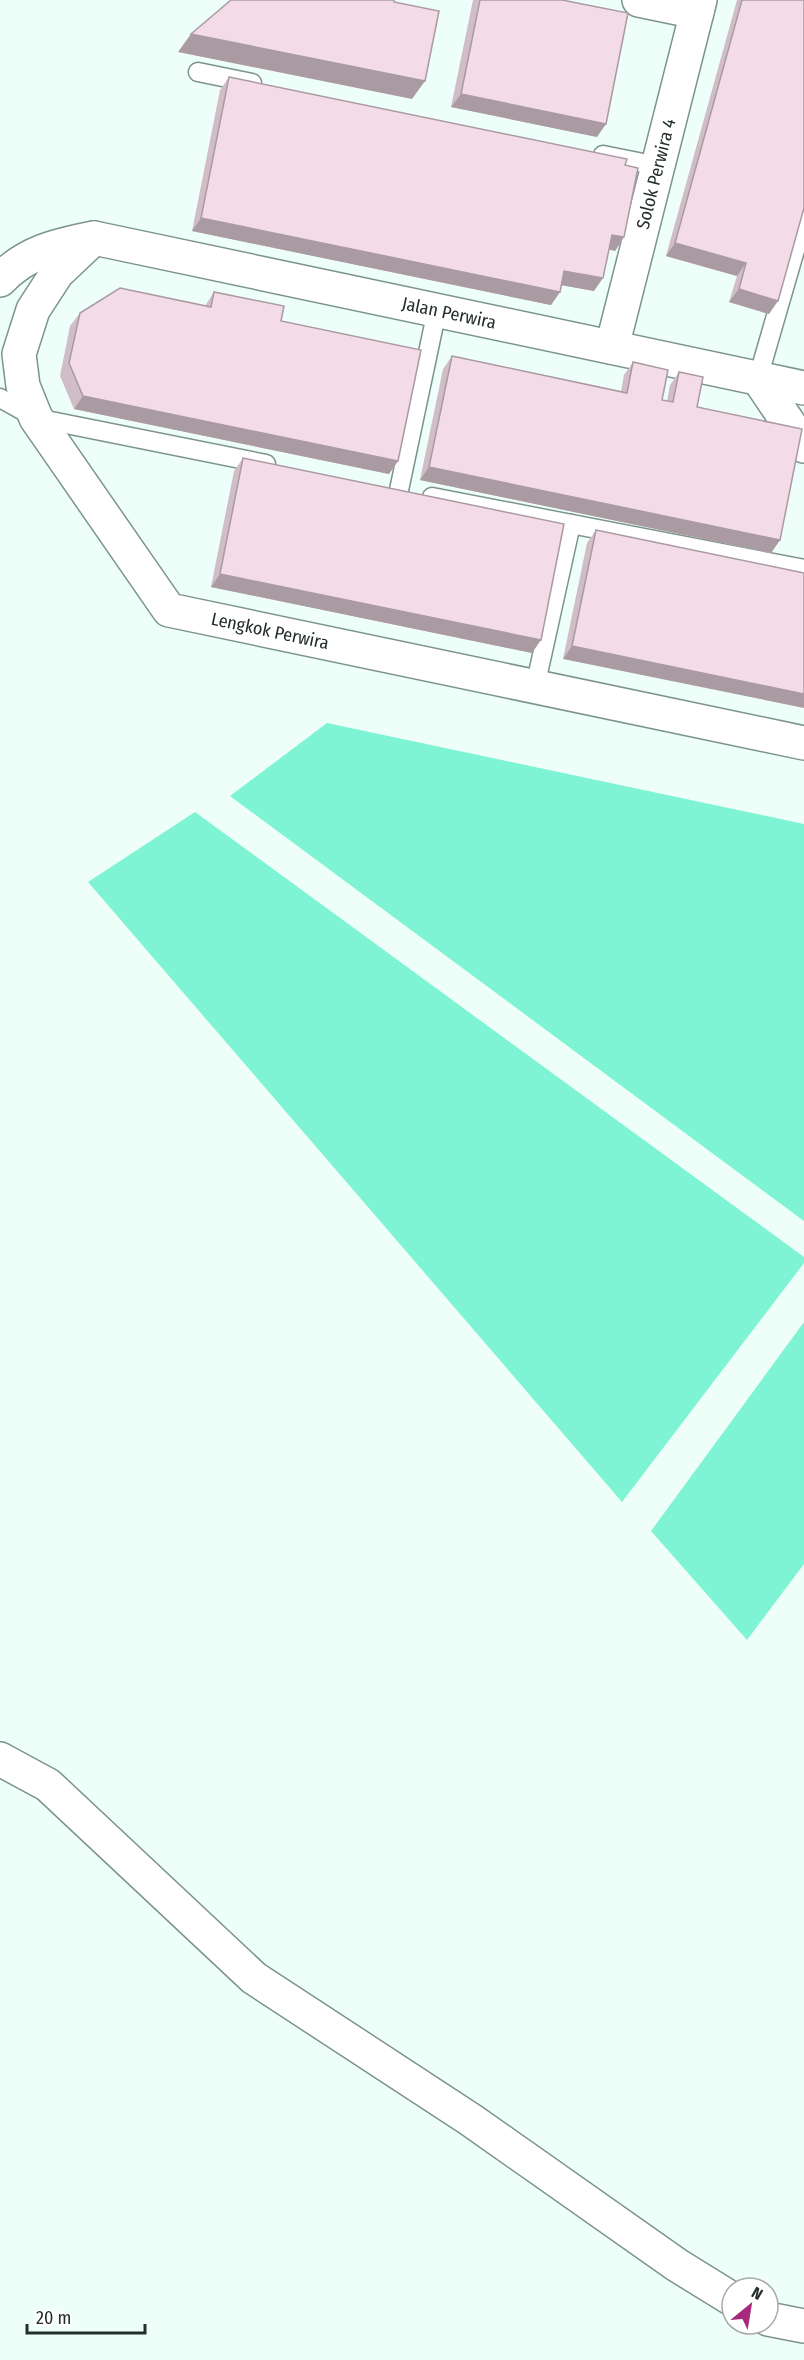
<svg xmlns="http://www.w3.org/2000/svg" width="804" height="2360" font-family="'Fira Sans Condensed',sans-serif">
	<style>
		.water { fill: #7ff4d4 }
		.lines { fill: none; stroke-linecap: round; stroke-linejoin: round }
		.lane-casing { stroke: #7c948c; stroke-width: 21 }
		.street-casing { stroke: #7c948c; stroke-width: 36 }
		.lane { stroke: #fff; stroke-width: 18 }
		.street { stroke: #fff; stroke-width: 33 }
		.wall { fill: #d1bdc8 }
		.shaded-wall { fill: #aa9aa2 }
		.building { fill: #f3dce8; stroke: #aa9aa2; stroke-width: 1.5 }
		.labels { text-anchor: middle; dominant-baseline: central; stroke-width: 4.5; stroke-linejoin: round; paint-order: stroke }
		.street-label { font-size: 18px; fill: #232d2a; stroke: #fff }
	</style>
	<rect width="100%" height="100%" fill="#eefef9"/>
	<g class="water">
		<path d="M 327,723 L 804,824 L 804,1221 L 230,796 Z"/>
		<path d="M 195,812 L 804,1257 L 804,1263 L 622,1502 L 88,882 Z"/>
		<path d="M 804,1322 L 804,1564 L 747,1640 L 651,1531 Z"/>
	</g>
	<g class="lines">
		<g class="lane-casing">
			<g id="lane">
				<path d="M 198,72 L 252,83"/>
				<path d="M 603,155 L 658,166"/>
				<path d="M 758,378 L 804,219"/>
				<path d="M 0,398 L 36,418 L 266,464"/>
				<path d="M 399,490 L 437,310"/>
				<path d="M 432,497 L 804,569"/>
				<path d="M 535,687 L 571,524"/>
			</g>
		</g>
		<g class="street-casing">
			<g id="street">
				<path d="M 639,0 L 697,12"/>
				<path d="M 94,238 L 57,273 L 33,310 L 19,354 L 23,386 L 36,418 L 169,610 L 804,743"/>
				<path d="M 0,280 C 26,252 58,245 94,238 L 804,388"/>
				<path d="M 612,347 L 700,0"/>
				<path d="M 758,378 L 804,446"/>
				<path d="M 0,1759 L 48,1785 L 254,1978 L 471,2120 L 677,2265 L 732,2299"/>
				<path d="M 768,2319 L 804,2326"/>
			</g>
		</g>
		<use href="#lane" class="lane"/>
		<use href="#street" class="street"/>
	</g>
	<g class="wall">
		<path d="M 473,0 L 562,0 L 597,137 L 451,107 Z"/>
		<path d="M 737,0 L 804,0 L 769,314 L 729,302 L 737,276 L 666,256 Z"/>
		<path d="M 229,77 L 625,165 L 624,237 L 615,251 L 609,249 L 594,291 L 561,285 L 560,292 L 551,305 L 192,231 L 220,90 Z"/>
		<path d="M 214,292 L 281,321 L 398,461 L 389,474 L 74,409 L 60,376 L 70,326 L 80,313 L 205,306 Z"/>
		<path d="M 452,356 L 621,391 L 624,375 L 633,362 L 662,400 L 667,401 L 670,385 L 679,372 L 697,407 L 780,540 L 771,553 L 420,480 L 443,369 Z"/>
		<path d="M 243,458 L 532,653 L 211,587 L 234,471 Z"/>
		<path d="M 596,530 L 804,573 L 563,659 L 587,543 Z"/>
	</g>
	<g class="shaded-wall">
		<path d="M 191,34 L 425,81 L 412,99 L 178,52 Z"/>
		<path d="M 461,94 L 606,124 L 597,137 L 451,107 Z"/>
		<path d="M 201,218 L 560,292 L 551,305 L 192,231 Z"/>
		<path d="M 612,235 L 624,237 L 615,251 L 603,248 Z"/>
		<path d="M 675,243 L 746,263 L 737,276 L 666,256 Z"/>
		<path d="M 564,271 L 603,278 L 594,291 L 555,284 Z"/>
		<path d="M 739,289 L 778,301 L 769,314 L 729,302 Z"/>
		<path d="M 83,396 L 398,461 L 389,474 L 74,409 Z"/>
		<path d="M 429,467 L 780,540 L 771,553 L 420,480 Z"/>
		<path d="M 220,574 L 541,640 L 532,653 L 211,587 Z"/>
		<path d="M 572,646 L 804,694 L 804,708 L 563,659 Z"/>
	</g>
	<g class="building">
		<path d="M 231,0 L 394,0 L 394,2 L 439,11 L 425,81 L 191,34 Z"/>
		<path d="M 480,0 L 562,0 L 628,13 L 606,124 L 461,94 Z"/>
		<path d="M 742,0 L 804,0 L 804,208 L 778,301 L 739,289 L 746,263 L 675,243 Z"/>
		<path d="M 229,77 L 627,159 L 625,165 L 638,168 L 624,237 L 612,235 L 603,278 L 564,271 L 560,292 L 201,218 Z"/>
		<path d="M 120,288 L 211,307 L 214,292 L 284,306 L 281,321 L 421,350 L 398,461 L 83,396 L 69,363 L 80,313 Z"/>
		<path d="M 452,356 L 627,393 L 633,362 L 668,370 L 662,400 L 673,402 L 679,372 L 703,377 L 697,407 L 802,429 L 780,540 L 429,467 Z"/>
		<path d="M 243,458 L 564,524 L 541,640 L 220,574 Z"/>
		<path d="M 596,530 L 804,573 L 804,694 L 572,646 Z"/>
	</g>
	<g class="labels">
		<g class="street-label">
			<text transform="translate(656 174) rotate(-76)">Solok Perwira 4</text>
			<text transform="translate(449 313) rotate(12)">Jalan Perwira</text>
			<text transform="translate(270 631) rotate(12)">Lengkok Perwira</text>
		</g>
	</g>
	<g transform="translate(750 2306) rotate(30)"><circle r="28" fill="#ffffff" stroke="#a7abaa" stroke-width="1.5"/>
	<path d="M0-4.5L10 22L0 15L-10 22Z" fill="#a5297d"/>
	<text y="-9" font-size="16" font-weight="bold" text-anchor="middle" fill="#232d2a">N</text>
	</g>
	<path d="M27 2324v9h118v-9" fill="none" stroke="#232d2a" stroke-width="3"/>
	<text x="36" y="2324" font-size="18" fill="#232d2a" stroke="#ffffff" stroke-width="4.5" paint-order="stroke">20 m</text>
</svg>
